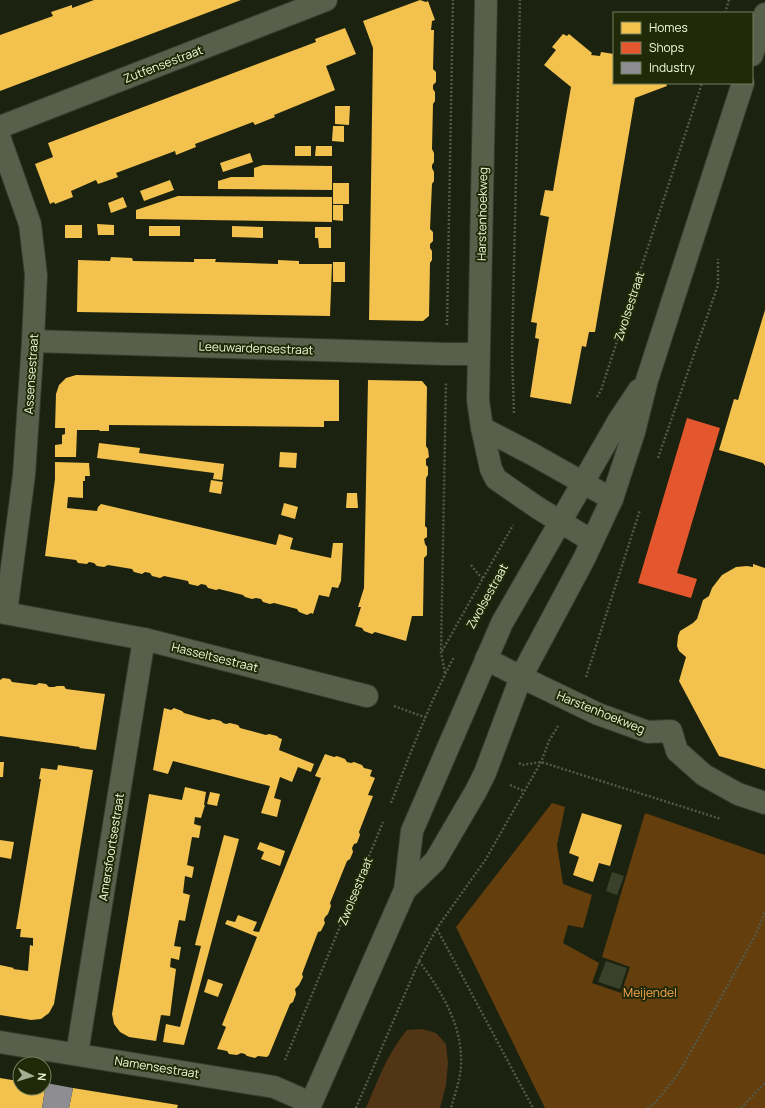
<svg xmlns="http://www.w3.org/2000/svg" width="765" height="1108" font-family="Manrope,sans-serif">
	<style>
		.green { fill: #513514 }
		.forest { fill: #653e0d }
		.homes { fill: #f2c14e }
		.shops { fill: #e4572e }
		.industry { fill: #8d8d92 }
		.building { fill: #3a412a }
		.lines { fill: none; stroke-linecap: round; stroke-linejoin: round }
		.street-casing { stroke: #353b2c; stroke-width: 24 }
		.secondary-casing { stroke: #353b2c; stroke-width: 24 }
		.path { stroke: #535947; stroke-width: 2.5; stroke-dasharray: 2 2; stroke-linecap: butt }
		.street { stroke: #585f4a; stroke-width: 22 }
		.secondary { stroke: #585f4a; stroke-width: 22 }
		.labels { text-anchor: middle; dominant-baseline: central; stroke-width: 4; stroke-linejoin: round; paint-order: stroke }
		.street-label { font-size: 12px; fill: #eefbd9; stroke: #202a08 }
		.park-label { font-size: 12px; fill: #ffa951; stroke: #202a08 }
	</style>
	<rect width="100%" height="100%" fill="#1c2210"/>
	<path class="green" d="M 422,1029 L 436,1033 L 446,1044 L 448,1063 L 446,1085 L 440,1108 L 366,1108 C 378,1080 387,1054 407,1030 Z"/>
	<path class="forest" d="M 552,803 L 565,807 L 557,845 L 563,884 L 592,895 L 583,928 L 568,925 L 563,943 L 599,963 L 592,983 L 621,993 L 630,967 L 602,957 L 645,813 L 765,855 L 765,1108 L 545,1108 L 456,927 Z"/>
	<g class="homes">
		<path d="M 94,0 L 241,0 L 0,91 L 0,35 L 53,16 L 51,12 L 72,5 L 72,8 Z"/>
		<path d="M 420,0 L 426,2 L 428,1 L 435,20 L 432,21 L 431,30 L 434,30 L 433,69 L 436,72 L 436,82 L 433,85 L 433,89 L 435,92 L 435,101 L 433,104 L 432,149 L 434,153 L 434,162 L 432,165 L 432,168 L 434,172 L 434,181 L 432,184 L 430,229 L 433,232 L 433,241 L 430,244 L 430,248 L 432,251 L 432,260 L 430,263 L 429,316 L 423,321 L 369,320 L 373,48 L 363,21 Z"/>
		<path d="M 345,28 L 356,54 L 326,66 L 335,90 L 274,115 L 275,117 L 255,125 L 253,122 L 195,144 L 196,147 L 176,155 L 175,151 L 116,173 L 118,177 L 98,184 L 96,180 L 71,191 L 73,197 L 55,204 L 54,202 L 50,204 L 35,164 L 53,157 L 48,143 L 316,42 L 315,39 Z"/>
		<path d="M 563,34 L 567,36 L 569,34 L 592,53 L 591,55 L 600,56 L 601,52 L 614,54 L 614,83 L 666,83 L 667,86 L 635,98 L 595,332 L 589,332 L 586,347 L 582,346 L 571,404 L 530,397 L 539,339 L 535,338 L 537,323 L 531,322 L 549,217 L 540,215 L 545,190 L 553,191 L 571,87 L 544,65 L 556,50 L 552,47 Z"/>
		<path d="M 335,106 L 350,106 L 349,125 L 335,124 Z"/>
		<path d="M 333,126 L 344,126 L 344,142 L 332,141 Z"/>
		<rect x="295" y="146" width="16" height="10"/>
		<path d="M 316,146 L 332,146 L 332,156 L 315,156 Z"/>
		<path d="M 250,153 L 253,162 L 223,172 L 220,163 Z"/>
		<path d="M 263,165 L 332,166 L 332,190 L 218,189 L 218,181 L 231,177 L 254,177 L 254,168 Z"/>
		<path d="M 170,180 L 174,190 L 144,201 L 140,191 Z"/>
		<rect x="333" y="183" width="16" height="21"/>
		<path d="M 178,196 L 332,197 L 332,222 L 136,219 L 136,210 Z"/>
		<path d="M 123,197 L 127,207 L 111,213 L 108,203 Z"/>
		<path d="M 333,205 L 343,205 L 343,221 L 333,220 Z"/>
		<path d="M 97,224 L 114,225 L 114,235 L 98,235 Z"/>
		<rect x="65" y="225" width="17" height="13"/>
		<rect x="149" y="226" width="31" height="10"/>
		<path d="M 232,226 L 263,227 L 263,238 L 232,237 Z"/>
		<path d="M 315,227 L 331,227 L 331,248 L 319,248 L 318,238 L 315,238 Z"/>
		<path d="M 111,257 L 132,258 L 133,261 L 194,262 L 194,259 L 216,259 L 215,262 L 278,264 L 278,260 L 299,261 L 299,264 L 332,264 L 330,316 L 77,312 L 78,260 L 110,261 Z"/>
		<rect x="333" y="262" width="12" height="20"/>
		<path d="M 765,310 L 765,466 L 763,463 L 719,450 L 734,399 L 738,400 Z"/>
		<path d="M 76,375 L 339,380 L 339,421 L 324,421 L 324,427 L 109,425 L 109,431 L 100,431 L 99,430 L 77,430 L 76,457 L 55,457 L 55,445 L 62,444 L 62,435 L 65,434 L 65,428 L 55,428 L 56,394 L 59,385 L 66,378 Z"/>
		<path d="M 368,380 L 422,381 L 427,387 L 426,446 L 428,449 L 429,457 L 426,459 L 426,465 L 428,467 L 428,475 L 426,478 L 425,526 L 427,528 L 427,537 L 424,539 L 425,544 L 427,547 L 427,555 L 424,558 L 423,616 L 412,616 L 406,641 L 375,632 L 372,634 L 364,631 L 362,628 L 355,626 L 361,607 L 358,607 L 364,588 Z"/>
		<path d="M 99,443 L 140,448 L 139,453 L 224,464 L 222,480 L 213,479 L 214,473 L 97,458 Z"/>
		<path d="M 280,452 L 297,453 L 296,468 L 279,467 Z"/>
		<path d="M 55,462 L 89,463 L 90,476 L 85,476 L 85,481 L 83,481 L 83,498 L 68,497 L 67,508 L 97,511 L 98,507 L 101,504 L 276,545 L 279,534 L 293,538 L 290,549 L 331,558 L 333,543 L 343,543 L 341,581 L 338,588 L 332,587 L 329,597 L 319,595 L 313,614 L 311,613 L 307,615 L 299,612 L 297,609 L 274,603 L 270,604 L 263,602 L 261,599 L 256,598 L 252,599 L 245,597 L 243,595 L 219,589 L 216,590 L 208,588 L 206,585 L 201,584 L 198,586 L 189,584 L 188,581 L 164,576 L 160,578 L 152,576 L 150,573 L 145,572 L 142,574 L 134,572 L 132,569 L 108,565 L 104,567 L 97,566 L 94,563 L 89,562 L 87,564 L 78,563 L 76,560 L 45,556 L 55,479 Z"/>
		<path d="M 211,480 L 223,482 L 221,494 L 209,492 Z"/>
		<path d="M 347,493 L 357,493 L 358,508 L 346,508 Z"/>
		<path d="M 284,503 L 298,507 L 295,519 L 281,515 Z"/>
		<path d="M 753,564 L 765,568 L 765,769 L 719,756 L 679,681 L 686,657 L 679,651 L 677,646 L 678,636 L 680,631 L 693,623 L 697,619 L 703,600 L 709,596 L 712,588 L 722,575 L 736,567 L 747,566 L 753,567 Z"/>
		<path d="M 3,678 L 10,679 L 12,682 L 36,685 L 39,683 L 46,684 L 49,687 L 54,687 L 57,686 L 64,686 L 66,689 L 105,694 L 96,750 L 79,748 L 80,747 L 0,736 L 0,680 Z"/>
		<path d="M 164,708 L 171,710 L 174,708 L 182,711 L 184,713 L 209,720 L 213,719 L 221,721 L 223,723 L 226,724 L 230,723 L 238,725 L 240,728 L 266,735 L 269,734 L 277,736 L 279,738 L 282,739 L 279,750 L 314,764 L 311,772 L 298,767 L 292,782 L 280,777 L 274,798 L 281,800 L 277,817 L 261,813 L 270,786 L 173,761 L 168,774 L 153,770 Z"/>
		<path d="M 325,754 L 334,757 L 337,756 L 345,759 L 347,762 L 351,763 L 354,762 L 362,765 L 364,768 L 372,770 L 370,776 L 375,778 L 368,795 L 373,796 L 359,832 L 360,835 L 357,843 L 354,844 L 352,848 L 353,852 L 350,859 L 347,861 L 330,903 L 331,906 L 328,914 L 325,917 L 324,920 L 325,923 L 321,931 L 318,932 L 302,974 L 303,977 L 299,985 L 295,989 L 296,994 L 293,1002 L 290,1004 L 269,1055 L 267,1057 L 258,1056 L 255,1058 L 247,1056 L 245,1054 L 241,1053 L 237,1055 L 229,1054 L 227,1051 L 217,1049 L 226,1027 L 222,1025 L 257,937 L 225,924 L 227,920 L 235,922 L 238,915 L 257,922 L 253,931 L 259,932 L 321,778 L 315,776 Z"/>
		<path d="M 0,762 L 4,762 L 3,777 L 0,777 Z"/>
		<path d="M 58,765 L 93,770 L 54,1004 L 49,1013 L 41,1019 L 31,1020 L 0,1015 L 0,965 L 14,968 L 13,969 L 28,971 L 30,945 L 33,946 L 33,938 L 20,937 L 21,929 L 16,929 L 41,779 L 39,779 L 41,768 L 57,770 Z"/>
		<path d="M 185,787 L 206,792 L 204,805 L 205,805 L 201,818 L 195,817 L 194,824 L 201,826 L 199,838 L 192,837 L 187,865 L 194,867 L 192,878 L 185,876 L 183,893 L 190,895 L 185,921 L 179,920 L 174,946 L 181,947 L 179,960 L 171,958 L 170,967 L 176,969 L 170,1016 L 161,1015 L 156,1041 L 129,1037 L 120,1032 L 114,1024 L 112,1014 L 149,794 L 182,800 Z"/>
		<path d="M 210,792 L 220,794 L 217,806 L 207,804 Z"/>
		<path d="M 582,813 L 622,825 L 610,866 L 599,863 L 593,882 L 573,875 L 579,857 L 569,853 Z"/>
		<path d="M 224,835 L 239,839 L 184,1045 L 163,1042 L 166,1024 L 180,1027 L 201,946 L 195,945 L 197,937 Z"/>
		<path d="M 0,840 L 14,842 L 11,859 L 0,857 Z"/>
		<path d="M 260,842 L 285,851 L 280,866 L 261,859 L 264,852 L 257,849 Z"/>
		<path d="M 208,979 L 223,984 L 218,997 L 204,992 Z"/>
		<path d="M 0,1078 L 18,1081 L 19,1079 L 20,1079 L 20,1088 L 44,1088 L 44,1083 L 46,1083 L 42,1108 L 0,1108 Z"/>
		<path d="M 73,1088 L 178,1105 L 177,1108 L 69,1108 Z"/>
	</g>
	<path class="shops" d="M 687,418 L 720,428 L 677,573 L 697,579 L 691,598 L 638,583 Z"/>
	<path class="industry" d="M 46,1083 L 73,1088 L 69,1108 L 42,1108 Z"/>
	<g class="building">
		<path d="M 612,872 L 624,876 L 617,895 L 606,891 Z"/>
		<path d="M 606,961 L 627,968 L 620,989 L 598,982 Z"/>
	</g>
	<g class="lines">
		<g class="street-casing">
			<g id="street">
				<path d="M 0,127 L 326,0"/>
				<path d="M 0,139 L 30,224 L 36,275 L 33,341 L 24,475 L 6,613"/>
				<path d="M 33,341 L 446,354 L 479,354"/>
				<path d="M 0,612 L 144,639 L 367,696"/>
				<path d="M 486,659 L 521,677 L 598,714 L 648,732 L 671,731 L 677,751 L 704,775 L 738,794 L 765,803"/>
				<path d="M 0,1042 L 274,1087 L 311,1103"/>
				<path d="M 77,1054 L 144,639"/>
			</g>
		</g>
		<g class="secondary-casing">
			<g id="secondary">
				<path d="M 486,0 L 478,400 L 482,428 L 491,469 L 496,479 L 538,508 L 592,541"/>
				<path d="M 752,55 L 765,14"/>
				<path d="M 482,428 L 532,454 L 612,499"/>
				<path d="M 405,890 L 435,861 L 476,791 L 485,773 L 521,677 L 584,559 L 612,499 L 634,432 L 647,380 L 743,83"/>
				<path d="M 309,1108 L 405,890 L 412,831 L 502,623 L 619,420 L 639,390"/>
			</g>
		</g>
		<g class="path">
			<path d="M 725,13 L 729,0"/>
			<path d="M 447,325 L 453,0"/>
			<path d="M 597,397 L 601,390 L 702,83"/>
			<path d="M 514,413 L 512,353 L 520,0"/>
			<path d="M 658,458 L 718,285 L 718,259"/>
			<path d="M 471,565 L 478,574 L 483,578"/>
			<path d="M 442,651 L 513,525"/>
			<path d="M 445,673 L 441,652 L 446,382"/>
			<path d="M 586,677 L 640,510"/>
			<path d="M 394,706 L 427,718"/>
			<path d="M 519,763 L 522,765 L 541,762 L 721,819"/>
			<path d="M 510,785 L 524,791"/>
			<path d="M 391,803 C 410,754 429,704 454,657"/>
			<path d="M 437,929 L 533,1108"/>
			<path d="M 419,961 C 442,992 463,1026 461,1066 C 460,1080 455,1094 451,1108"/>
			<path d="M 285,1060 L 383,822"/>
			<path d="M 356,1108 L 419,961 L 437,928 L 486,859 L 541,762 L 549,741 L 558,726"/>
			<path d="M 647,1108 L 654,1104 L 679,1073 L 755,936 L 765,912"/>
			<path d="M 741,1108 L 765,1083"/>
		</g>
		<use href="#street" class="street"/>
		<use href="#secondary" class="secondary"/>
	</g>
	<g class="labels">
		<g class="street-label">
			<text transform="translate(163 64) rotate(-21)">Zutfensestraat</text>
			<text transform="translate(482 214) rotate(-89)">Harstenhoekweg</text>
			<text transform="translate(629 306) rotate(-72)">Zwolsestraat</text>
			<text transform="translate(256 348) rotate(2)">Leeuwardensestraat</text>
			<text transform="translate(31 374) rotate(-86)">Assensestraat</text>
			<text transform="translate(487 596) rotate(-61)">Zwolsestraat</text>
			<text transform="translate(215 657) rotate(14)">Hasseltsestraat</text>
			<text transform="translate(601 712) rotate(22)">Harstenhoekweg</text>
			<text transform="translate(111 847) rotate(-81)">Amersfoortsestraat</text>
			<text transform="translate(355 891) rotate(-68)">Zwolsestraat</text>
			<text transform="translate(157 1067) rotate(9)">Namensestraat</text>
		</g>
		<g class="park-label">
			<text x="650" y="992">Meijendel</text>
		</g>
	</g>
	<rect x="613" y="12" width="140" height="72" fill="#202a08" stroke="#727e5c"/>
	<rect x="621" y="22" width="20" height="12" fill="#f2c14e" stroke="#727e5c"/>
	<text x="649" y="32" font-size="12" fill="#eefbd9">Homes</text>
	<rect x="621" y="42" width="20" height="12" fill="#e4572e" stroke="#727e5c"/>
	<text x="649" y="52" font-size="12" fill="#eefbd9">Shops</text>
	<rect x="621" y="62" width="20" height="12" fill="#8d8d92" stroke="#727e5c"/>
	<text x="649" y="72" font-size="12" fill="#eefbd9">Industry</text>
	<g transform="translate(32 1076) rotate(95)"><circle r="19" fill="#202a08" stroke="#727e5c"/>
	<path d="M0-3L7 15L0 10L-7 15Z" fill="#a4af93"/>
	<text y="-6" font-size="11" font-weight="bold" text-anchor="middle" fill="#eefbd9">N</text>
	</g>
</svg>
